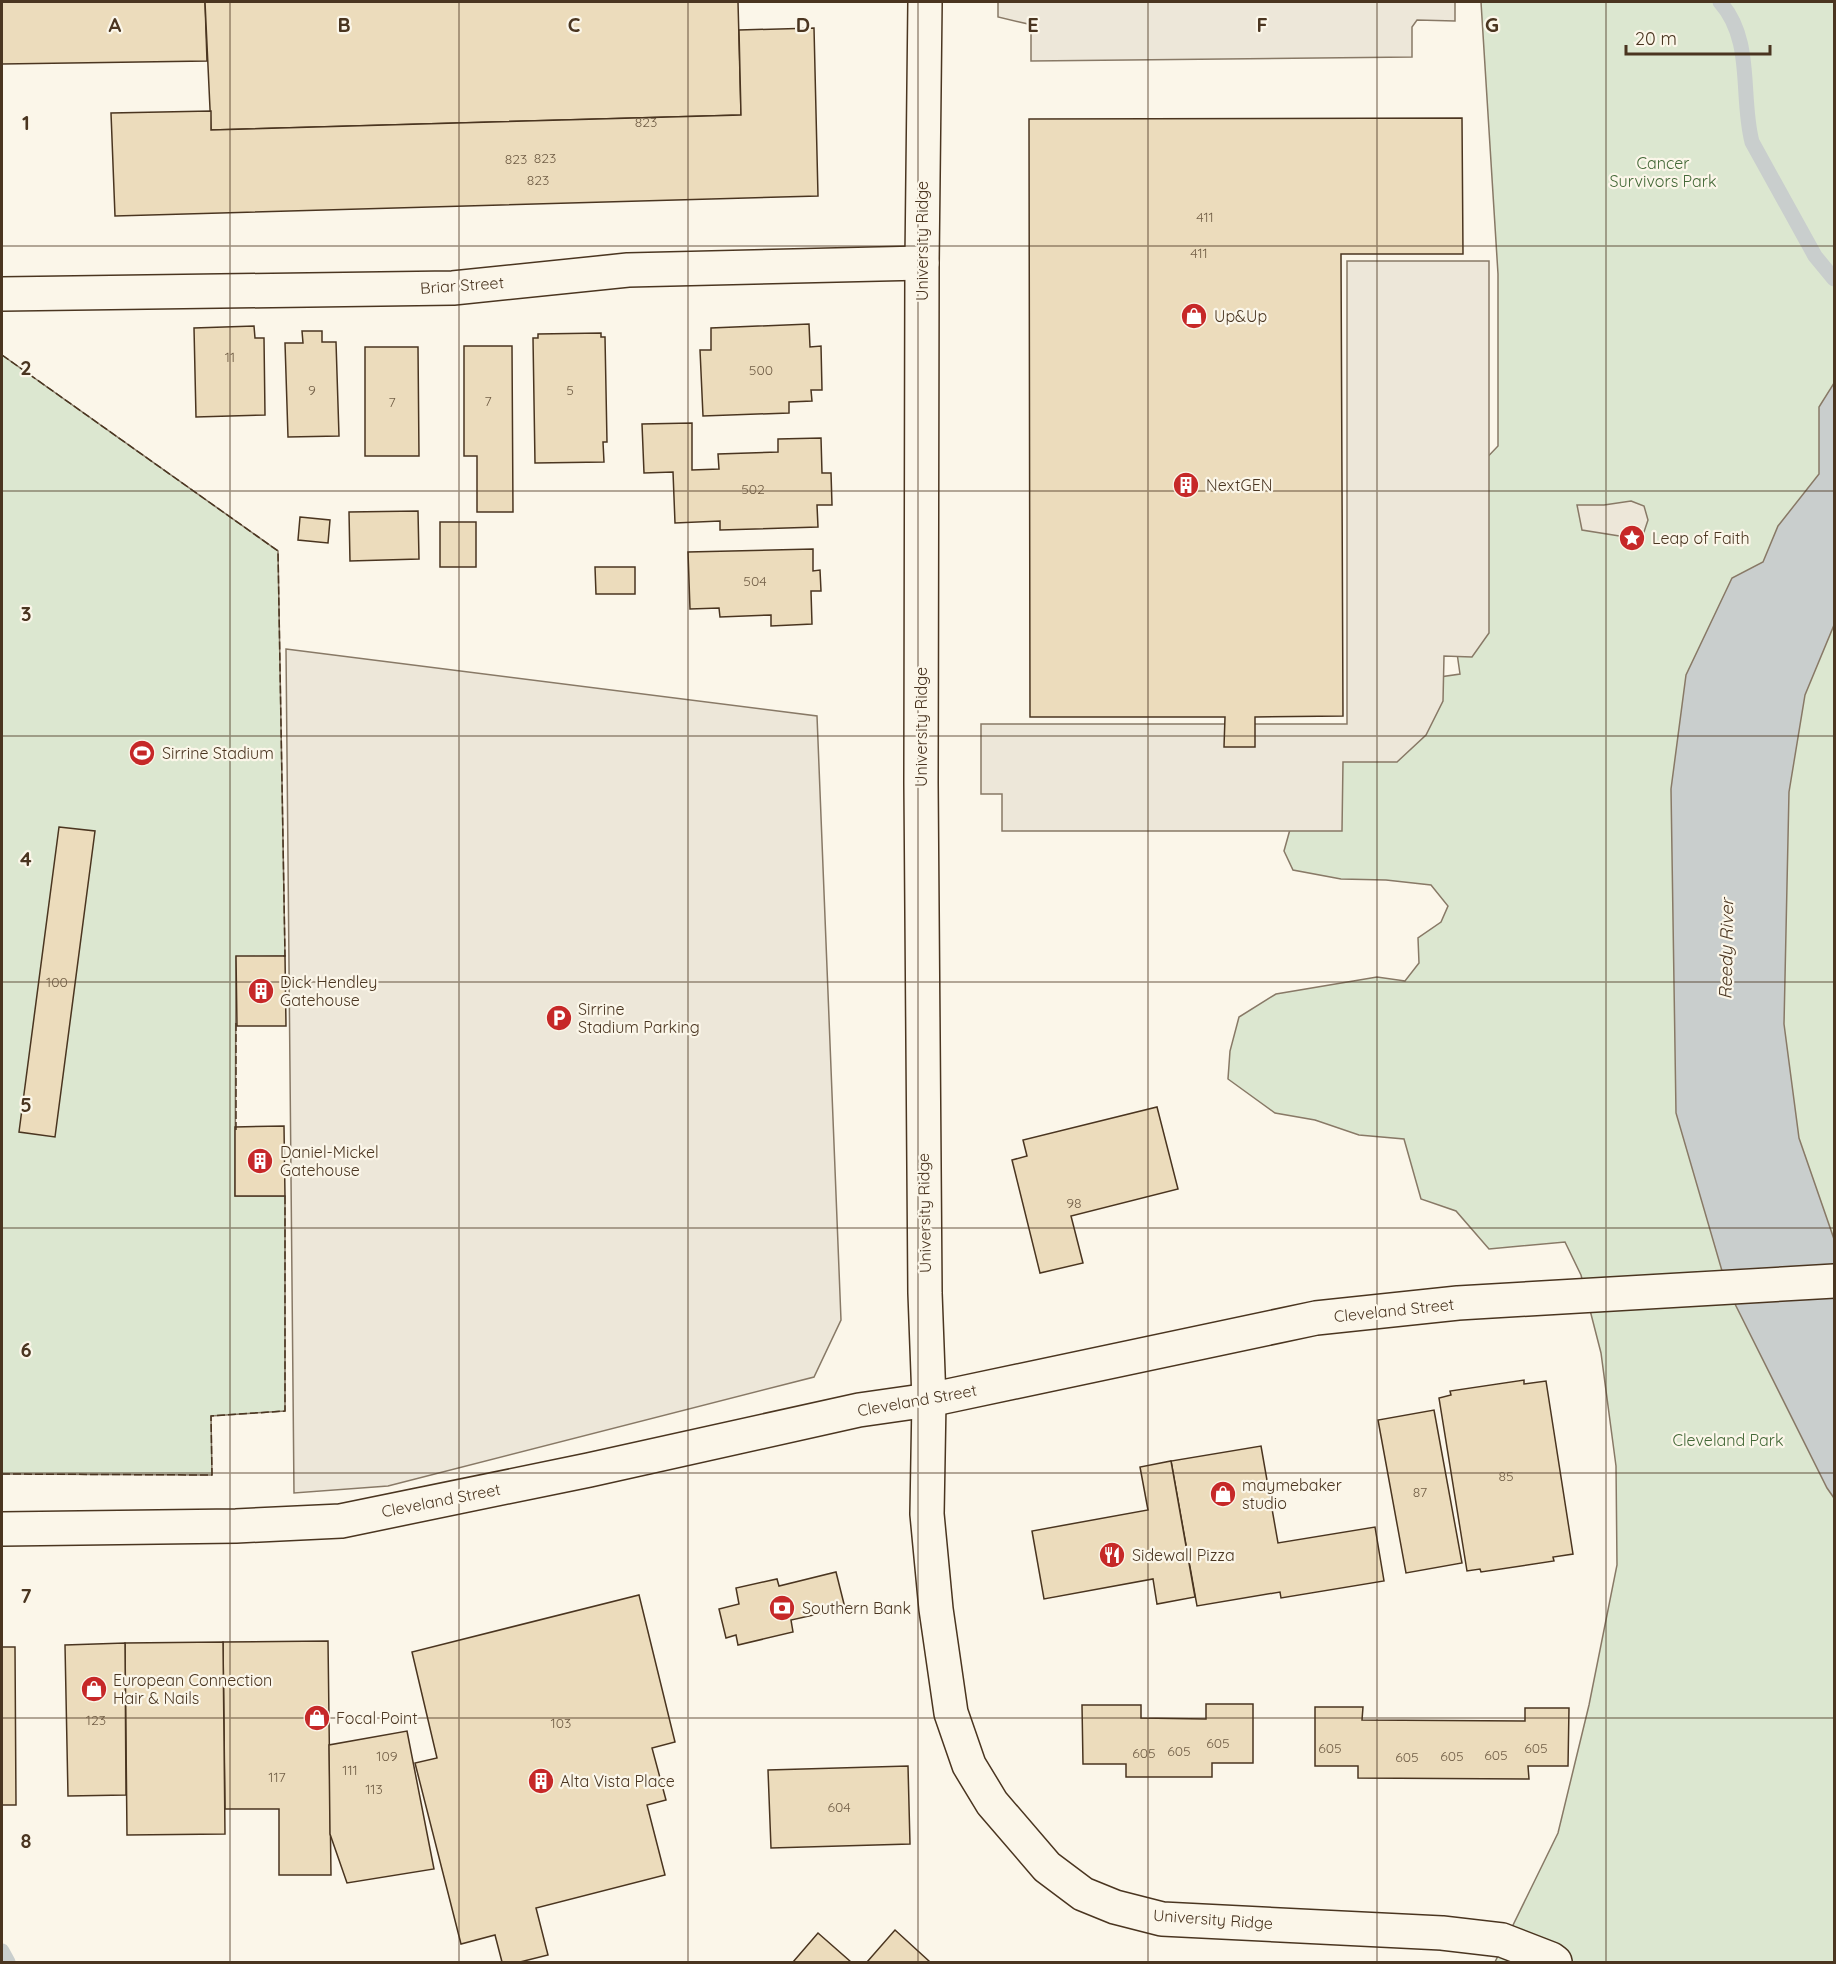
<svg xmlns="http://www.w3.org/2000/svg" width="1836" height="1964" font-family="Quicksand,sans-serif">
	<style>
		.green { fill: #dce7d0; stroke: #887966; stroke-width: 1.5 }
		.parking { fill: #ede7d9; stroke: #887966; stroke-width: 1.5 }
		.water { fill: #c9cecd; stroke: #887966; stroke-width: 1.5 }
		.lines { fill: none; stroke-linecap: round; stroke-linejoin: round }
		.stream { stroke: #c9cecd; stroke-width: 15 }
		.building { fill: #ecdcbc; stroke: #4a3520; stroke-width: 1.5 }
		.minor-casing { stroke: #4a3520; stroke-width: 36 }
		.minor { stroke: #fbf6e9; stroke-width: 33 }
		.fence { stroke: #4a3520; stroke-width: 1.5; stroke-dasharray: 8 3; stroke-linecap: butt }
		.grid { fill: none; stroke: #4a3520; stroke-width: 1.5; stroke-opacity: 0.55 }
		.labels { text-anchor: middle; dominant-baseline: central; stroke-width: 4.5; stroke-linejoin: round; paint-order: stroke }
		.number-label { font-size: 14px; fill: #725f47 }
		.park-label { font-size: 16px; fill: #436837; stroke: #fbf6e9 }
		.street-label { font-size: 16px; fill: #4a3520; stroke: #fbf6e9 }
		.poi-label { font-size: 16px; fill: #4a3520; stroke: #fbf6e9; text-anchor: start }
		.water-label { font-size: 18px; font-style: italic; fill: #4a3520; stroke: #fbf6e9 }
		.grid-label { font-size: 20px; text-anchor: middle; font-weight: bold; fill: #4a3520; stroke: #fbf6e9; stroke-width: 4.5; stroke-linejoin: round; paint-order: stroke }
	</style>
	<rect width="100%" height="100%" fill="#fbf6e9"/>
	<g class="green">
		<path d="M 1481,2 L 1834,2 L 1834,1962 L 1495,1962 L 1558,1833 L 1589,1705 L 1617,1565 L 1616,1466 L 1601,1353 L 1581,1275 L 1565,1242 L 1489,1249 L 1456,1211 L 1421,1199 L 1404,1139 L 1359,1135 L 1315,1120 L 1275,1113 L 1228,1079 L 1230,1051 L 1239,1017 L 1276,994 L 1377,977 L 1405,981 L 1419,963 L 1418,938 L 1441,922 L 1448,906 L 1431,885 L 1386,880 L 1341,879 L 1293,870 L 1284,851 L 1296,808 L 1426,679 L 1460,674 L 1455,639 L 1477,468 L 1498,446 L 1498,274 Z"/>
		<path d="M 2,355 L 278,551 L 285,956 L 236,957 L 235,1196 L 285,1196 L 285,1411 L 211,1416 L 212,1475 L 2,1474 Z"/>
	</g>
	<g class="parking">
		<path d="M 998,2 L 1455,2 L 1455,21 L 1417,20 L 1412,27 L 1412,57 L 1031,61 L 1031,31 L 1028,24 L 998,17 Z"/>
		<path d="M 1347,261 L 1489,261 L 1489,633 L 1472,657 L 1444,656 L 1443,701 L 1426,735 L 1397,762 L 1343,762 L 1342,831 L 1002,831 L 1002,794 L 981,794 L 981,724 L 1347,724 Z"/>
		<path d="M 1631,501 L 1644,506 L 1648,520 L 1643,535 L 1632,538 L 1582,530 L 1577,505 L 1604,505 Z"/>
		<path d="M 286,649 L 817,716 L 841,1320 L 814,1377 L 388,1486 L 294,1493 Z"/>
	</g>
	<path class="water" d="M 1834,383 L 1834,625 L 1805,695 L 1789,792 L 1784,1024 L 1799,1138 L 1834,1239 L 1834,1498 L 1827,1488 L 1727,1288 L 1676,1113 L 1671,789 L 1686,675 L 1732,578 L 1763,562 L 1778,526 L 1819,474 L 1819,407 Z"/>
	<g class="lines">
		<g class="stream">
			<path d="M 1720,2 C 1754,40 1740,96 1752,142 L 1815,256 L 1834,279"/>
			<path d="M 2,1951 L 8,1962"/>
		</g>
	</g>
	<g class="building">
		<path d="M 2,2 L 205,2 L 207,61 L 2,64 Z"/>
		<path d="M 205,2 L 738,2 L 741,115 L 211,130 Z"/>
		<path d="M 814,28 L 818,196 L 115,216 L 111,113 L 211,111 L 211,130 L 741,115 L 739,30 Z"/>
		<path d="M 1462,118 L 1463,254 L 1341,254 L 1343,716 L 1255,717 L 1255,747 L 1224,747 L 1225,717 L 1030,717 L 1029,119 Z"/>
		<path d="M 809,324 L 810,347 L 821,346 L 822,390 L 811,390 L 812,401 L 789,402 L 789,413 L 703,416 L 700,350 L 711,350 L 711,328 Z"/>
		<path d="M 254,326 L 255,338 L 264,338 L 265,415 L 196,417 L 194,328 Z"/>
		<path d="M 302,331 L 322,331 L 322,342 L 336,342 L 339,436 L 288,437 L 285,343 L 303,343 Z"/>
		<path d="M 601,333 L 601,337 L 605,337 L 607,442 L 603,442 L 604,462 L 535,463 L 533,338 L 538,338 L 538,334 Z"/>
		<path d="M 464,346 L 512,346 L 513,512 L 477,512 L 477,456 L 464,456 Z"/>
		<path d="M 365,347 L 418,347 L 419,456 L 365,456 Z"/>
		<path d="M 692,423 L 692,470 L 719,469 L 718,454 L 778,452 L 778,439 L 821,438 L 822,473 L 831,473 L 832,505 L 817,505 L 818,527 L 720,530 L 720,521 L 675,523 L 673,472 L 644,473 L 642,424 Z"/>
		<path d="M 418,511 L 419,559 L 350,561 L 349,512 Z"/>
		<path d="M 300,517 L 330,520 L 328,543 L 298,540 Z"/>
		<rect x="440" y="522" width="36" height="45"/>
		<path d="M 813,549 L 813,571 L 820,570 L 821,591 L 811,591 L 812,624 L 771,626 L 771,615 L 720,617 L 719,608 L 690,609 L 688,552 Z"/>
		<path d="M 595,567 L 635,567 L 635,594 L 596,594 Z"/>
		<path d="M 59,827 L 95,831 L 55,1137 L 19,1132 Z"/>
		<path d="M 236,956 L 285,956 L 286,1026 L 237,1026 Z"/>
		<path d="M 1157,1107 L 1178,1189 L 1071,1216 L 1083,1263 L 1040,1273 L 1012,1160 L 1027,1156 L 1023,1140 Z"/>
		<path d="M 284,1126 L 285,1196 L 235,1196 L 235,1127 Z"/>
		<path d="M 1524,1380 L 1524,1384 L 1546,1381 L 1573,1554 L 1553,1557 L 1554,1561 L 1481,1572 L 1480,1569 L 1467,1571 L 1439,1398 L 1451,1395 L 1450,1391 Z"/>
		<path d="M 1434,1410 L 1462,1563 L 1406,1573 L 1378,1420 Z"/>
		<path d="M 1261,1446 L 1278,1543 L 1375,1527 L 1384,1581 L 1281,1598 L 1280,1592 L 1197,1606 L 1171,1461 Z"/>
		<path d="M 1171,1461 L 1195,1597 L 1157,1604 L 1153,1579 L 1044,1599 L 1032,1531 L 1148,1510 L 1140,1467 Z"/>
		<path d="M 836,1572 L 845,1608 L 791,1620 L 793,1632 L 738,1645 L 736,1635 L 726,1638 L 719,1609 L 739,1604 L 736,1588 L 777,1579 L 779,1586 Z"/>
		<path d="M 639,1595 L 675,1742 L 652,1748 L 666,1800 L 647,1805 L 665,1875 L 536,1908 L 548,1955 L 520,1962 L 502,1962 L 495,1935 L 461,1944 L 415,1763 L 437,1758 L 412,1652 Z"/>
		<path d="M 328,1641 L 331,1875 L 279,1875 L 279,1809 L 225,1809 L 223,1642 Z"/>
		<path d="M 223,1642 L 225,1834 L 127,1835 L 125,1643 Z"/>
		<path d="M 125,1643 L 126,1795 L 68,1796 L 65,1645 Z"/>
		<path d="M 2,1647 L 15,1647 L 16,1805 L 2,1805 Z"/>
		<path d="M 1206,1704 L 1253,1704 L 1253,1763 L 1212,1763 L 1212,1777 L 1126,1777 L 1126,1764 L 1083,1764 L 1082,1705 L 1141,1705 L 1141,1718 L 1206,1719 Z"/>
		<path d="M 1315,1707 L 1363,1707 L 1362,1720 L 1525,1721 L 1525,1708 L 1569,1708 L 1568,1766 L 1528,1766 L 1529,1779 L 1358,1778 L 1358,1766 L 1315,1766 Z"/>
		<path d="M 407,1731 L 434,1869 L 347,1883 L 330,1834 L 329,1745 Z"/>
		<path d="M 908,1766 L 910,1844 L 771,1848 L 768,1770 Z"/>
		<path d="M 895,1930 L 930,1962 L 867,1962 Z"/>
		<path d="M 818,1933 L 851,1962 L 793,1962 Z"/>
	</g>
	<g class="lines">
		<g class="minor-casing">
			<g id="minor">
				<path d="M 925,2 L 922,263 L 921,783 L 925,1293 L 929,1400 L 927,1514 L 936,1609 L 951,1713 L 969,1765 L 992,1803 L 1047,1867 L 1083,1894 L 1115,1907 L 1162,1919 L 1442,1933 L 1502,1940 L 1551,1959 L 1555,1962"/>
				<path d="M 2,294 L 453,288 L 628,270 L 922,263"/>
				<path d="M 2,1529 L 236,1526 L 341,1521 L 589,1470 L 859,1410 L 929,1400 L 1316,1318 L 1458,1303 L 1834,1281"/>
			</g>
		</g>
		<use href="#minor" class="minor"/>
		<g class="fence">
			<path d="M 2,355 L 278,551 L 285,956 L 281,956"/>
			<path d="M 236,1130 L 236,1022"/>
			<path d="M 2,1474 L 212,1475 L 211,1416 L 285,1411 L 285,1196 L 283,1196"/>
		</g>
	</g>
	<path class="grid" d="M 230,2 L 230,1962M 459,2 L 459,1962M 688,2 L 688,1962M 918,2 L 918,1962M 1148,2 L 1148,1962M 1377,2 L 1377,1962M 1606,2 L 1606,1962M 2,246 L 1834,246M 2,491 L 1834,491M 2,736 L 1834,736M 2,982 L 1834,982M 2,1228 L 1834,1228M 2,1473 L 1834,1473M 2,1718 L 1834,1718"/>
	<defs>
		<g id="shop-disc" transform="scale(1.35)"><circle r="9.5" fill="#c62828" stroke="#fbf6e9"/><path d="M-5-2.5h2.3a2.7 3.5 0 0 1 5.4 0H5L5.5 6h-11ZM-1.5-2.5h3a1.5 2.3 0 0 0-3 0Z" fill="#fff"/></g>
		<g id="building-disc" transform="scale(1.35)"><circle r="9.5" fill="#c62828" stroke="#fbf6e9"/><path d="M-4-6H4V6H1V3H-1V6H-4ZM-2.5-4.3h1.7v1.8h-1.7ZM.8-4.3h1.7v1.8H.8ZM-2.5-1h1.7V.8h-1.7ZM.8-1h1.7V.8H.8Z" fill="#fff"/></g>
		<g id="sight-disc" transform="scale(1.35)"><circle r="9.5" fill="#c62828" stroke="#fbf6e9"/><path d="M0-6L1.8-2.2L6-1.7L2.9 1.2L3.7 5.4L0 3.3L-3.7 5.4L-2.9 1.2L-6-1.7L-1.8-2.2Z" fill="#fff"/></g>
		<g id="stadium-disc" transform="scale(1.35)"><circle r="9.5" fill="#c62828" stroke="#fbf6e9"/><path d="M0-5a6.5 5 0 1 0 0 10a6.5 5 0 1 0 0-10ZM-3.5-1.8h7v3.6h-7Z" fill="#fff"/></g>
		<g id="parking-disc" transform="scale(1.35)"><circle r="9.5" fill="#c62828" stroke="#fbf6e9"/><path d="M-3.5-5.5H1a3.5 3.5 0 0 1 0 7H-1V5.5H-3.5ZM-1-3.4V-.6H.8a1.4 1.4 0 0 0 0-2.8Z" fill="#fff"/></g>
		<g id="restaurant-disc" transform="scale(1.35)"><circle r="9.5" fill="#c62828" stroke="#fbf6e9"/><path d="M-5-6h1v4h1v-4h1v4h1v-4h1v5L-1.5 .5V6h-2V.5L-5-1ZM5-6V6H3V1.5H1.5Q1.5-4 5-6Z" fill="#fff"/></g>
		<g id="bank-disc" transform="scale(1.35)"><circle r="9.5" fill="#c62828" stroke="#fbf6e9"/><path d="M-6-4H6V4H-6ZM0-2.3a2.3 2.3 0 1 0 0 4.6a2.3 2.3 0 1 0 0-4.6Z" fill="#fff"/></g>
	</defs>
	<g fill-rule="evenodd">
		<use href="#shop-disc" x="1194" y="316"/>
		<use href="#building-disc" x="1186" y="485"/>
		<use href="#sight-disc" x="1632" y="538"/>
		<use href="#stadium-disc" x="142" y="753"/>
		<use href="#building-disc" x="261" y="991"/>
		<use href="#parking-disc" x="559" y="1018"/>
		<use href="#building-disc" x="260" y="1161"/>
		<use href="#shop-disc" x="1223" y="1494"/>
		<use href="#restaurant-disc" x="1112" y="1555"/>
		<use href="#bank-disc" x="782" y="1608"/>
		<use href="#shop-disc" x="94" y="1689"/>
		<use href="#shop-disc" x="317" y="1718"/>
		<use href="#building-disc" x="541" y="1781"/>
	</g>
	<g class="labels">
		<g class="number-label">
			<text x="646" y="122">823</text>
			<text x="545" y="158">823</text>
			<text x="516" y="159">823</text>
			<text x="538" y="180">823</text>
			<text x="1205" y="217">411</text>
			<text x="1199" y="253">411</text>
			<text x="230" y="357">11</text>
			<text x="761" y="370">500</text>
			<text x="312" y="390">9</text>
			<text x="570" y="390">5</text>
			<text x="488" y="401">7</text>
			<text x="392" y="402">7</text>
			<text x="753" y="489">502</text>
			<text x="755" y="581">504</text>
			<text x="57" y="982">100</text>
			<text x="1074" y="1203">98</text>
			<text x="1506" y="1476">85</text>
			<text x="1420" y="1492">87</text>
			<text x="96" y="1720">123</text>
			<text x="561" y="1723">103</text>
			<text x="1218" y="1743">605</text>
			<text x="1330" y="1748">605</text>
			<text x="1536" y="1748">605</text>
			<text x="1179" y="1751">605</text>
			<text x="1144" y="1753">605</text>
			<text x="1496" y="1755">605</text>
			<text x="387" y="1756">109</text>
			<text x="1452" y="1756">605</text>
			<text x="1407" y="1757">605</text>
			<text x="350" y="1770">111</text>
			<text x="277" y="1777">117</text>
			<text x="374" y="1789">113</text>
			<text x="839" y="1807">604</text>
		</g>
		<g class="park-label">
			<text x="1663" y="163">Cancer<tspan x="1663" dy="18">Survivors Park</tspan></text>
			<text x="1728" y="1440">Cleveland Park</text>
		</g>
		<g class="street-label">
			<text transform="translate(922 241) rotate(-90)">University Ridge</text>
			<text transform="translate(462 285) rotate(-4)">Briar Street</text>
			<text transform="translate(921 727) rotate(-90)">University Ridge</text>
			<text transform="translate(924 1213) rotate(-91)">University Ridge</text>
			<text transform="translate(1394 1310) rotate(-6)">Cleveland Street</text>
			<text transform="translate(917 1400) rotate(-10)">Cleveland Street</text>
			<text transform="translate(441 1500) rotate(-11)">Cleveland Street</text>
			<text transform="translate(1213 1919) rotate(4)">University Ridge</text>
		</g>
		<g class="poi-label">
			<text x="1214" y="316">Up&amp;Up</text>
			<text x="1206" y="485">NextGEN</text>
			<text x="1652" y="538">Leap of Faith</text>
			<text x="162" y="753">Sirrine Stadium</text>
			<text x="280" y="982">Dick Hendley<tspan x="280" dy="18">Gatehouse</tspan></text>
			<text x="578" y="1009">Sirrine<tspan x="578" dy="18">Stadium Parking</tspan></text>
			<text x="280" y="1152">Daniel-Mickel<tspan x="280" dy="18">Gatehouse</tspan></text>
			<text x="1242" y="1485">maymebaker<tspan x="1242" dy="18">studio</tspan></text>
			<text x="1132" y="1555">Sidewall Pizza</text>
			<text x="802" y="1608">Southern Bank</text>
			<text x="113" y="1680">European Connection<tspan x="113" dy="18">Hair &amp; Nails</tspan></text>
			<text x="336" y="1718">Focal Point</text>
			<text x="560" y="1781">Alta Vista Place</text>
		</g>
		<g class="water-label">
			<text transform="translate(1726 949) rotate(-89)">Reedy River</text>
		</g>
	</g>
	<g class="grid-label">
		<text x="115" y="32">A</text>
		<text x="344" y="32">B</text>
		<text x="574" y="32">C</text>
		<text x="803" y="32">D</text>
		<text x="1033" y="32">E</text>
		<text x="1262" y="32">F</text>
		<text x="1492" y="32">G</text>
		<text x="26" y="130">1</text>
		<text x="26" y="375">2</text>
		<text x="26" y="621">3</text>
		<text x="26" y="866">4</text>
		<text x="26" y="1112">5</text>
		<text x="26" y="1357">6</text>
		<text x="26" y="1603">7</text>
		<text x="26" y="1848">8</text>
	</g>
	<rect width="1836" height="1964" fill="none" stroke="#4a3520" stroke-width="6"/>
	<path d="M1626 45v9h144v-9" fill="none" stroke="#4a3520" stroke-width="3"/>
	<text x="1635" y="45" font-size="18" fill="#4a3520" stroke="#fbf6e9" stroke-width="4.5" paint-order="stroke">20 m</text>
</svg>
